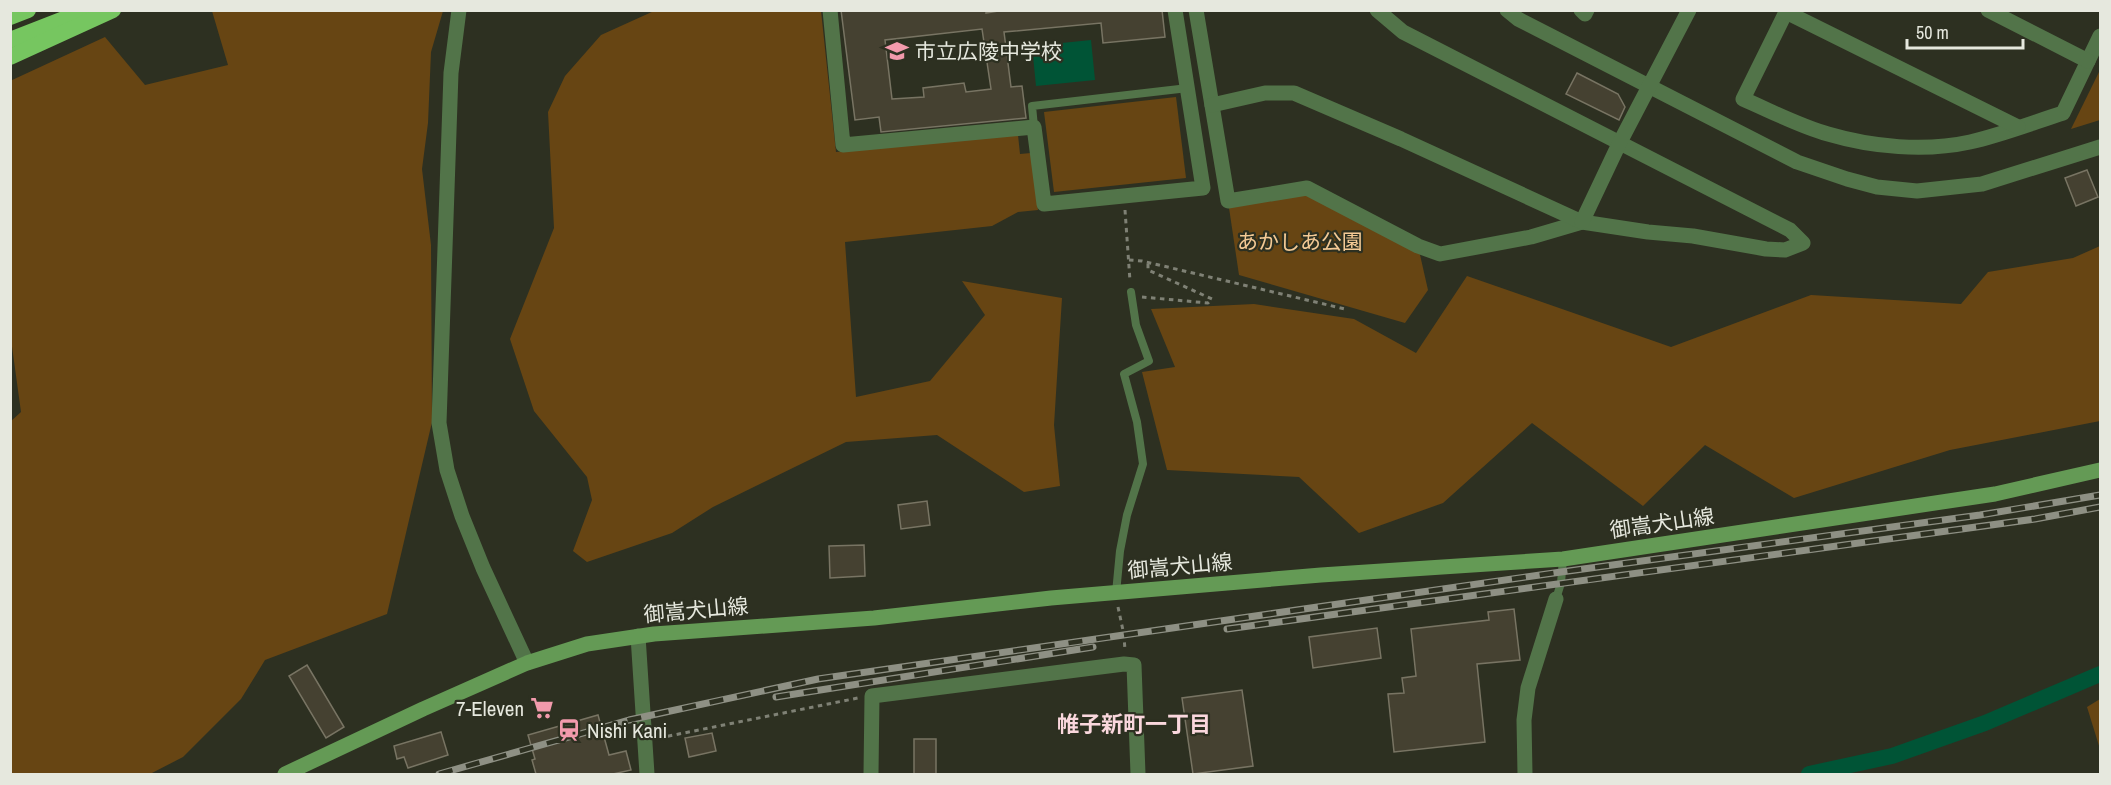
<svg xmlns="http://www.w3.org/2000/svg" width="2111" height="785" font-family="'Archivo Narrow','Noto Sans JP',sans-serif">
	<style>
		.green { fill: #674513 }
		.water { fill: #005436 }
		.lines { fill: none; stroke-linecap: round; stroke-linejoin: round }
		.canal { stroke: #005436; stroke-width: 16 }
		.building { fill: #454131; stroke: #787463; stroke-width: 1.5; fill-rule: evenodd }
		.path { stroke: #7f8175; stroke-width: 3; stroke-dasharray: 4.5 4.5; stroke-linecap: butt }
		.service { stroke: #527449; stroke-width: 8 }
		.minor { stroke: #527449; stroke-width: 15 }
		.tertiary { stroke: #527449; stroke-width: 15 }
		.secondary { stroke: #649a55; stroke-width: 15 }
		.trunk { stroke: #76c660; stroke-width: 16 }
		.rail-casing { stroke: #8e9084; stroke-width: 7 }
		.rail { stroke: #2d3021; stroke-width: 4.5; stroke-dasharray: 14; stroke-linecap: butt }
		.labels { text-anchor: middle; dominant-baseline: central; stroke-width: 4.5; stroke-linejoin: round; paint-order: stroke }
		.poi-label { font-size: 21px; fill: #e6e8de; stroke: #2d3021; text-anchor: start }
		.park-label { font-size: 21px; fill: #f4ca95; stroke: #2d3021 }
		.street-label { font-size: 21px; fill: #e6e8de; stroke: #2d3021 }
		.neighbourhood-label { font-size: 22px; font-weight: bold; fill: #fad7dd; stroke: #2d3021 }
	</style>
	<rect width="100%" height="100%" fill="#2d3021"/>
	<g class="green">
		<path d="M 212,11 L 443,11 L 431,52 L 428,123 L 422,169 L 431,245 L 432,422 L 387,614 L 265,660 L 241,699 L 183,757 L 150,774 L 11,774 L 10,422 L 21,412 L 10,332 L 10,81 L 105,37 L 145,85 L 228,65 Z"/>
		<path d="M 654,11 L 821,11 L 836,152 L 1018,135 L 1020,154 L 1031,153 L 1038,210 L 1018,212 L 992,226 L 845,242 L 856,397 L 930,381 L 985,315 L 962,281 L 1062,298 L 1054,425 L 1060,486 L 1024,492 L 937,435 L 846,442 L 713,507 L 672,533 L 587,562 L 573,551 L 592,500 L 587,477 L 534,411 L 510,339 L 554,228 L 548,112 L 565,76 L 601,35 Z"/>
		<path d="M 2100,70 L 2100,120 L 2071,129 Z"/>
		<path d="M 1176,97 L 1186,178 L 1054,192 L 1044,112 Z"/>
		<path d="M 1307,188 L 1418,246 L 1428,290 L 1405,323 L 1239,275 L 1228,201 Z"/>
		<path d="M 2100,246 L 2100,421 L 1950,450 L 1794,498 L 1705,445 L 1643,506 L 1532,423 L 1443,503 L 1359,533 L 1299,477 L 1167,470 L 1142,372 L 1175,367 L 1151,309 L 1254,304 L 1354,319 L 1416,353 L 1467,276 L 1671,347 L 1811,295 L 1961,304 L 1988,272 L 2073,258 Z"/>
		<path d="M 2100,699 L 2100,749 L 2087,707 Z"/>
	</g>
	<path class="water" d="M 1091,40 L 1095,80 L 1036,86 L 1032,46 Z"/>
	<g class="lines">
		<path class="canal" d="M 1809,774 L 1892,756 L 1985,723 L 2100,674"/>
	</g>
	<g class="building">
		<path d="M 841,10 L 986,10 L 986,13 L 1004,10 L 1162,10 L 1165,37 L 1103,43 L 1101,23 L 1004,32 L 1011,87 L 1022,86 L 1026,118 L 881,132 L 879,117 L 855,120 ZM 982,29 L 991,89 L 966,92 L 964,83 L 923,88 L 924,97 L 892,99 L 885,40 Z"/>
		<path d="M 1577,73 L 1618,94 L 1625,107 L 1619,120 L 1566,94 Z"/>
		<path d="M 2087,170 L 2098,197 L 2076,206 L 2065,178 Z"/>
		<path d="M 927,501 L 930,525 L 901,529 L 898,505 Z"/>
		<path d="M 864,545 L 865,576 L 830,578 L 829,546 Z"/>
		<path d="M 1514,609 L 1520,660 L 1477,664 L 1485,742 L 1394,752 L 1388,694 L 1404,693 L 1402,678 L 1416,676 L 1411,629 L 1489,620 L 1488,612 Z"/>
		<path d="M 1377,628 L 1381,658 L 1313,668 L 1309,637 Z"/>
		<path d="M 307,665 L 344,727 L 326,738 L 289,676 Z"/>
		<path d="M 1242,690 L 1253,766 L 1193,774 L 1182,698 Z"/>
		<path d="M 598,715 L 609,755 L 626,751 L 631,770 L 613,774 L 536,774 L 532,760 L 535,759 L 528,735 Z"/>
		<path d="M 441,732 L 448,755 L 408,768 L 404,757 L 397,759 L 394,746 Z"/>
		<path d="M 712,733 L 716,751 L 689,757 L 685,738 Z"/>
		<rect x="914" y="739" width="22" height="35"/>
	</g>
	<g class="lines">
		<g class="path">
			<path d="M 1125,210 L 1130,281"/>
			<path d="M 1129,260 L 1142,261 L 1345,309 L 1346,306"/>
			<path d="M 1142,297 L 1208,303 L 1212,299 L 1148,270 L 1148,263"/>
			<path d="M 1118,607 L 1124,635 L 1125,651"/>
			<path d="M 659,738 L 858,698"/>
		</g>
		<g class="service">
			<path d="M 1034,127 L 1032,106 L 1188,88"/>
			<path d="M 1116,593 L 1120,551 L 1127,515 L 1143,464 L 1137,422 L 1124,374 L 1149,361 L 1136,325 L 1131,292"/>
			<path d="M 1556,599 L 1561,583 L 1563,559"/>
		</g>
		<g class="minor">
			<path d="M 830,10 L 843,145 L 1034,127 L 1044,204 L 1203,188 L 1175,10"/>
			<path d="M 1196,10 L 1228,201 L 1307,188 L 1418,246 L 1440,254 L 1531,237 L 1582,222"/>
			<path d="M 1581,10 L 1585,14 L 1587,10"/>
			<path d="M 1787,10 L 1743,99 C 1771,111 1799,126 1828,134 C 1872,147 1925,152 1970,142 C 2001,135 2032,123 2063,113 L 2100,36"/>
			<path d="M 1988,10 L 2088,61"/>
			<path d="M 1786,12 L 2018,127"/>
			<path d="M 1212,105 L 1265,93 L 1294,93 L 1401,139 L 1582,222 L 1648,232 L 1693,236 L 1766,249 L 1785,250 L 1803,243 L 1790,230 L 1403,32 L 1377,10"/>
			<path d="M 871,774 L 872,696 L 1124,664 L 1134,665 L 1138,774"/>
			<path d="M 1525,774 L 1524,720 L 1528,688 L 1556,599"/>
		</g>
		<g class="tertiary">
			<path d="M 459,10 L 451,73 L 439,423 L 447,470 L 462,516 L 483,568 L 527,663"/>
			<path d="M 1507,10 L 1518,19 L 1797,162 L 1847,179 L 1877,187 L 1917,191 L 1982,184 L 2100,147"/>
			<path d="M 1582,222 L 1619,144 L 1689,10"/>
			<path d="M 638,636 L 647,774"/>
		</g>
		<path class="secondary" d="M 285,774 L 423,709 L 527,663 L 587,644 L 654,634 L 874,618 L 1051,598 L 1321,575 L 1563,559 L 1995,494 L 2100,470"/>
		<g class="trunk">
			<path d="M 10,17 L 28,10"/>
			<path d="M 10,40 L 87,10"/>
			<path d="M 10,57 L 113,10"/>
		</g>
		<g class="rail-casing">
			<g id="rail">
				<path d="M 1227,629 L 2035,519 L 2100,507"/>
				<path d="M 776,697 L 1093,647"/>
				<path d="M 439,774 L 629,720 L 818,679 L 1561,572 L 1980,515 L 2100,495"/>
			</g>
		</g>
		<use href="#rail" class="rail"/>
	</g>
	<defs>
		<g id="school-bare" transform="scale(1.8)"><path d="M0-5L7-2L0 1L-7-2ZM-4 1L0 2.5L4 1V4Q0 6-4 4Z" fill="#f29aac" stroke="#2d3021" stroke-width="2.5" paint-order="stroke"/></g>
		<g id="supermarket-bare" transform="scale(1.8)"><path d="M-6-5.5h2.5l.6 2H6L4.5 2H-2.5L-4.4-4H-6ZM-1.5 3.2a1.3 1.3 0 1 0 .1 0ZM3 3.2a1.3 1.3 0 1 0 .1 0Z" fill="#f29aac" stroke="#2d3021" stroke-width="2.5" paint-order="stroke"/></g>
		<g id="station-bare" transform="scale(1.8)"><path d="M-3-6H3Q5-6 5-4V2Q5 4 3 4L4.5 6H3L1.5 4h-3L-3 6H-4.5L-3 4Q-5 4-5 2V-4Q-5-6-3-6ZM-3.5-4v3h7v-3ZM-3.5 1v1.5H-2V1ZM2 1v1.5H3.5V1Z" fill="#f29aac" stroke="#2d3021" stroke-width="2.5" paint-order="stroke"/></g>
	</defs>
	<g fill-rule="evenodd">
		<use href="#school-bare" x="897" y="51"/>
		<use href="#supermarket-bare" x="542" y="708"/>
		<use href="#station-bare" x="569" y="730"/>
	</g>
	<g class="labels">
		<g class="poi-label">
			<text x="915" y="51">市立広陵中学校</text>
			<text x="524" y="708" text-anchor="end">7-Eleven</text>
			<text x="587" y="730">Nishi Kani</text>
		</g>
		<g class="park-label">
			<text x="1300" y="241">あかしあ公園</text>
		</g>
		<g class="street-label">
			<text transform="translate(1662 523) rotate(-8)">御嵩犬山線</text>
			<text transform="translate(1180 566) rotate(-5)">御嵩犬山線</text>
			<text transform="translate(696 610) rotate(-5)">御嵩犬山線</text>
		</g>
		<g class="neighbourhood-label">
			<text x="1134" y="724">帷子新町一丁目</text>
		</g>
	</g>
	<rect width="2111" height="785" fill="none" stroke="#e6e8de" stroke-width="24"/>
	<path d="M1907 39v9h116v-9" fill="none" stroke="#e6e8de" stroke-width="3"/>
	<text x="1916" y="39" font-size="18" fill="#e6e8de" stroke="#2d3021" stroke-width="4.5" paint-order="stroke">50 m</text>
</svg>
